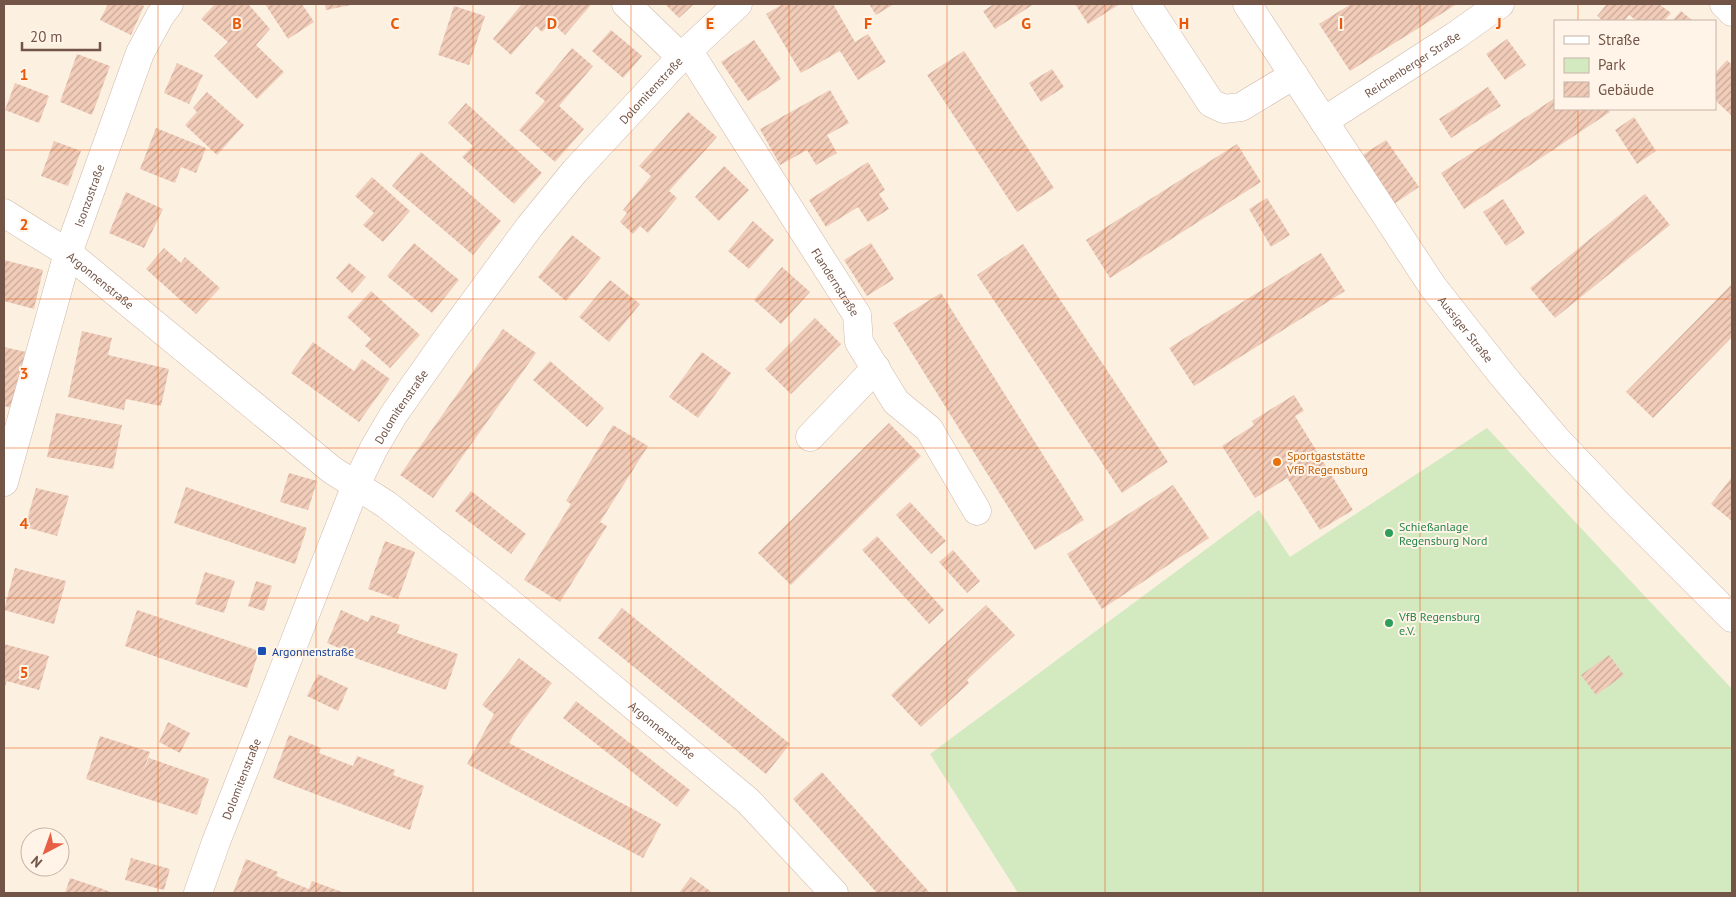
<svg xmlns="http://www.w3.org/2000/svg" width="1736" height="897" font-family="'PT Sans',sans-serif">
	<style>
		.park { fill: #d3e9c0 }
		.building { fill: url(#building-hatch) }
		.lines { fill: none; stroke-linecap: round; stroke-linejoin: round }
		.minor-casing { stroke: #cfb9ab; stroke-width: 29 }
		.minor { stroke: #fff; stroke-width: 28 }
		.grid { fill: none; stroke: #e8590c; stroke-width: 1; stroke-opacity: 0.55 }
		.food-dot { fill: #e8710a; stroke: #fff4e7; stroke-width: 2 }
		.leisure-dot { fill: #2e9e5b; stroke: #fff4e7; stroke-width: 2 }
		.transit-dot { fill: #1a4fb4; stroke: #fff4e7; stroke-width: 2 }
		.labels { text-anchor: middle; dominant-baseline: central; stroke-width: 4; stroke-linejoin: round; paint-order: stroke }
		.street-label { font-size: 12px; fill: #735548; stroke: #fff4e7 }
		.food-label { font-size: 12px; fill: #c56008; stroke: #fff4e7; text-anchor: start }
		.leisure-label { font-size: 12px; fill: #27864d; stroke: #fff4e7; text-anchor: start }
		.transit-label { font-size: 12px; fill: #164399; stroke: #fff4e7; text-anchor: start }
		.grid-label { font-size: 16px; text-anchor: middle; font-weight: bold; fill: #e8590c; stroke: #fff4e7; stroke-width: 4; stroke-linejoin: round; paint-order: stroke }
	</style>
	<defs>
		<pattern id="building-hatch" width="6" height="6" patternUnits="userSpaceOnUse" patternTransform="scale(1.25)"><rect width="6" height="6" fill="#f1ccb9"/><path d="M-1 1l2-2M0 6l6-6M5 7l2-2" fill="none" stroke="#c8a898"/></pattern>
	</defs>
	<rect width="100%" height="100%" fill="#fcf0e1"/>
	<path class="park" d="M 1487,428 L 1732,689 L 1732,893 L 1018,893 L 930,754 L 1259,510 L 1290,557 Z"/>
	<g class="building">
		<path d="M 108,4 L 140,4 L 144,6 L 131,35 L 100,20 Z"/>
		<path d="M 215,4 L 248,4 L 270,29 L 256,45 L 284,72 L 257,99 L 214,56 L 228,42 L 201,19 Z"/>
		<path d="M 265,4 L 302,4 L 314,22 L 288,39 Z"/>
		<path d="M 325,4 L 351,4 L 351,5 L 326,10 Z"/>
		<path d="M 522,4 L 590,4 L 591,5 L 565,35 L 551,22 L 542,32 L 536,26 L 511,55 L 493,39 Z"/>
		<path d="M 665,4 L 694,4 L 679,18 Z"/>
		<path d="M 783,4 L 833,4 L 855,42 L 868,34 L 886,62 L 858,80 L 840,51 L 801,73 L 766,14 Z"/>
		<path d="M 869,4 L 894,4 L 876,15 Z"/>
		<path d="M 994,4 L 1034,4 L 995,29 L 983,11 Z"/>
		<path d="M 1075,4 L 1120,4 L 1088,24 Z"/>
		<path d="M 1351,4 L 1457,4 L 1350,71 L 1319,24 Z"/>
		<path d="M 1607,4 L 1659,4 L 1671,13 L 1664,21 L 1637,21 L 1629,15 L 1624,21 L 1603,21 L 1597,16 Z"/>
		<path d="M 454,6 L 485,16 L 469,65 L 438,55 Z"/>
		<path d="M 1681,11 L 1693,21 L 1672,21 Z"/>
		<path d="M 611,30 L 642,56 L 623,78 L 592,51 Z"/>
		<path d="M 1507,39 L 1526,65 L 1505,80 L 1486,54 Z"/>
		<path d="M 754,40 L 781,79 L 748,101 L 721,62 Z"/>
		<path d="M 572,48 L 593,66 L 559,106 L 584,129 L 555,162 L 519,130 L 545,101 L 535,93 Z"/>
		<path d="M 964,51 L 1054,188 L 1017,212 L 927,75 Z"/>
		<path d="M 77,54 L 110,66 L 92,115 L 60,102 Z"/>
		<path d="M 1727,60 L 1732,65 L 1732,116 L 1715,100 L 1715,73 Z"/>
		<path d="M 177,63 L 203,75 L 189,104 L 164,93 Z"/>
		<path d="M 1052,69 L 1064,87 L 1041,102 L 1029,83 Z"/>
		<path d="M 15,83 L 49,96 L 39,123 L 5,110 Z"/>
		<path d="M 1488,87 L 1501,106 L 1451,138 L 1439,119 Z"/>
		<path d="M 830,90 L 849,123 L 827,135 L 837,153 L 816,165 L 807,150 L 780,165 L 760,129 Z"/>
		<path d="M 207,92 L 244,125 L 217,155 L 185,125 L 197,112 L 193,108 Z"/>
		<path d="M 1555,98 L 1555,109 L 1608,109 L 1610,112 L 1464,209 L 1441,173 Z"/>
		<path d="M 466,103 L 542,173 L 514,204 L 462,157 L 473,146 L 448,123 Z"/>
		<path d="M 688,112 L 717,137 L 669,191 L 677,198 L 648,233 L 640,226 L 633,234 L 620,222 L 627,213 L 623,210 L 651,176 L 639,166 Z"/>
		<path d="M 1634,117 L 1656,151 L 1637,164 L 1615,130 Z"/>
		<path d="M 156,128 L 206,148 L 196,173 L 181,167 L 175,183 L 140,169 Z"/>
		<path d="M 1386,140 L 1419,187 L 1394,204 L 1361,156 Z"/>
		<path d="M 54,141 L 81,151 L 68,186 L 41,176 Z"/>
		<path d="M 1237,144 L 1261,182 L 1110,278 L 1086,240 Z"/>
		<path d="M 421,152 L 501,221 L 473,255 L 392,186 Z"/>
		<path d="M 868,162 L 885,190 L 879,194 L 889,209 L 868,222 L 858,207 L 826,227 L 809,200 Z"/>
		<path d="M 724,166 L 749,190 L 719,221 L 695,197 Z"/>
		<path d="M 372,177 L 410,211 L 383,242 L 363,225 L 374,213 L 355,196 Z"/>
		<path d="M 126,192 L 163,209 L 144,248 L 109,233 Z"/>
		<path d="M 1645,194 L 1670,225 L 1555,318 L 1530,288 Z"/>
		<path d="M 1267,198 L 1290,235 L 1271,247 L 1249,209 Z"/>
		<path d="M 1503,199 L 1525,233 L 1506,246 L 1483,212 Z"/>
		<path d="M 753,221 L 774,240 L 749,269 L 728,251 Z"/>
		<path d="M 572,235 L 601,258 L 566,301 L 538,277 Z"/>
		<path d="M 414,243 L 459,280 L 432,313 L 387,276 Z"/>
		<path d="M 871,243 L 894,279 L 867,296 L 844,260 Z"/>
		<path d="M 1023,244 L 1168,462 L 1122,493 L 977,275 Z"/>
		<path d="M 164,248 L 181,263 L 185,257 L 220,288 L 196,314 L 146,269 Z"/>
		<path d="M 1321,253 L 1345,291 L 1194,386 L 1169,348 Z"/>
		<path d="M 4,260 L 43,270 L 34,309 L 4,301 Z"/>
		<path d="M 349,263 L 366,277 L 352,293 L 336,278 Z"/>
		<path d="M 782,267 L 810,292 L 781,324 L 754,300 Z"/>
		<path d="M 610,280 L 640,304 L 609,342 L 579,317 Z"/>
		<path d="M 1732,284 L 1732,337 L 1653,418 L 1626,392 Z"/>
		<path d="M 371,291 L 420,335 L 390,368 L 365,346 L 371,339 L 347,317 Z"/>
		<path d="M 941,293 L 1084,520 L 1035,550 L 893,323 Z"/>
		<path d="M 815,318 L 841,344 L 791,394 L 765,369 Z"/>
		<path d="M 503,329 L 536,353 L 433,498 L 400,475 Z"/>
		<path d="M 82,331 L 112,338 L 108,355 L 169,369 L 161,406 L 126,399 L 124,410 L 68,397 Z"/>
		<path d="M 313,342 L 354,371 L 362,359 L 390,379 L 359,422 L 291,373 Z"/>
		<path d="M 4,347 L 26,352 L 12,408 L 4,406 Z"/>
		<path d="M 702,352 L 731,373 L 698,418 L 669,397 Z"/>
		<path d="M 550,361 L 604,408 L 587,427 L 533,380 Z"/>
		<path d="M 1294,395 L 1304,411 L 1295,416 L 1353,510 L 1320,530 L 1287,478 L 1255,498 L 1222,446 L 1254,425 L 1252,421 Z"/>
		<path d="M 56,413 L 122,425 L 113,469 L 47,457 Z"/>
		<path d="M 889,423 L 921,456 L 791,585 L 758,553 Z"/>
		<path d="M 613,425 L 648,446 L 600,522 L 607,526 L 560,602 L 524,580 L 571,504 L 566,501 Z"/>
		<path d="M 289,473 L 317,481 L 308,510 L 280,502 Z"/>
		<path d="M 1732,477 L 1732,521 L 1711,504 Z"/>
		<path d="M 1173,485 L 1209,538 L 1102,609 L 1067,554 Z"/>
		<path d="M 186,487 L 307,528 L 295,564 L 174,523 Z"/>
		<path d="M 36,488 L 69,496 L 57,536 L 25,527 Z"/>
		<path d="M 471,491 L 526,534 L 511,554 L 455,511 Z"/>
		<path d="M 910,502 L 946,541 L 931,554 L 896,515 Z"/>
		<path d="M 877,536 L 944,610 L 929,624 L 862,550 Z"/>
		<path d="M 385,541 L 415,552 L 398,599 L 368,589 Z"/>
		<path d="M 953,550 L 980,581 L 967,593 L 939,562 Z"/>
		<path d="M 15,568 L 66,581 L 54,624 L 4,610 Z"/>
		<path d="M 205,572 L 235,581 L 224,613 L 195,604 Z"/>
		<path d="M 256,581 L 272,586 L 264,611 L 248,606 Z"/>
		<path d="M 986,605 L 1015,635 L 967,680 L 969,683 L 921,727 L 891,695 Z"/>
		<path d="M 622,608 L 790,744 L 766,774 L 598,638 Z"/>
		<path d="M 137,610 L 259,651 L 247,688 L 125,646 Z"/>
		<path d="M 341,610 L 368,622 L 371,615 L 400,625 L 397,633 L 458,654 L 446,690 L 355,658 L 356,655 L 327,643 Z"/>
		<path d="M 4,644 L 49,656 L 39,690 L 7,681 L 4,689 Z"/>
		<path d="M 1609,655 L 1624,675 L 1596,695 L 1581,675 Z"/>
		<path d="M 519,658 L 552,683 L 516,730 L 509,743 L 661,824 L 643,858 L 467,764 L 494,714 L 482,705 Z"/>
		<path d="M 318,674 L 348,688 L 338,711 L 307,696 Z"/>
		<path d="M 576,701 L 690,790 L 677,807 L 563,718 Z"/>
		<path d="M 168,722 L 190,733 L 180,753 L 159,742 Z"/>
		<path d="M 289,735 L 321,748 L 319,753 L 353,766 L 357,756 L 395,770 L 393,775 L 424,786 L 410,830 L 273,778 Z"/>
		<path d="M 100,736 L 150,752 L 143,772 L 149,758 L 209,779 L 197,815 L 86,779 Z"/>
		<path d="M 822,772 L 930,893 L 877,893 L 793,799 Z"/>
		<path d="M 131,858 L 170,869 L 164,890 L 125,880 Z"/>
		<path d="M 246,859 L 278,872 L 276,876 L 309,889 L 312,881 L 345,893 L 233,893 Z"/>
		<path d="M 691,877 L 713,893 L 679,893 Z"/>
		<path d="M 70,878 L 100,888 L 113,893 L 65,893 Z"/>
	</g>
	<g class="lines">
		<g class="minor-casing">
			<g id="minor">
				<path d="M 626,4 L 681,57"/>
				<path d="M 1146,4 L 1211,103 L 1224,109 L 1241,107 L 1294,75"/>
				<path id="s1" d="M 1247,4 L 1433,287 L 1503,376 L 1558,441 L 1617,503 L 1732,618"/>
				<path d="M 1724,4 L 1732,12"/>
				<path id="s2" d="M 688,50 L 857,315 L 859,342 L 896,402 L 929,429 L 977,511"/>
				<path id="s3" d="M 1324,121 L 1455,36 L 1500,4"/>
				<path id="s4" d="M 4,213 L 68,253 L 332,470 L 387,505 L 498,593 L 748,801 L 834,893"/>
				<path d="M 810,437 L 876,368"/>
				<path id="s5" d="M 4,482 L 68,253 L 140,53 L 160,16 L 169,4"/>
				<path id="s6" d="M 198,893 L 216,842 L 356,485 L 374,448 L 394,414 L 444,343 L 530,226 L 575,171 L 681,57 L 738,4"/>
			</g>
		</g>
		<use href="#minor" class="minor"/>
	</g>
	<path class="grid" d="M 158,4 L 158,893M 316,4 L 316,893M 473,4 L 473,893M 631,4 L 631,893M 789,4 L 789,893M 947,4 L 947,893M 1105,4 L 1105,893M 1263,4 L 1263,893M 1420,4 L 1420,893M 1578,4 L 1578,21M 1578,109 L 1578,893M 4,150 L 1732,150M 4,299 L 1732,299M 4,448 L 1732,448M 4,598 L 1732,598M 4,748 L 1732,748"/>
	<circle class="food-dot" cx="1277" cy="462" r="5"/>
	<g class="leisure-dot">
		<circle cx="1389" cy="533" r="5"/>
		<circle cx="1389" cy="623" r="5"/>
	</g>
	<rect class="transit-dot" x="257" y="646" width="10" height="10" rx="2.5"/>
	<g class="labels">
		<g class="street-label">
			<text stroke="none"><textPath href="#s3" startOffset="105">Reichenberger Straße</textPath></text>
			<text stroke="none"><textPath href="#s6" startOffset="932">Dolomitenstraße</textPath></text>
			<text stroke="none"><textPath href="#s5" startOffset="299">Isonzostraße</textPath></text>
			<text stroke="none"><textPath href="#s4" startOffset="118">Argonnenstraße</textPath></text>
			<text stroke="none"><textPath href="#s2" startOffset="275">Flandernstraße</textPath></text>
			<text stroke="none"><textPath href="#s1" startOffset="392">Aussiger Straße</textPath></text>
			<text stroke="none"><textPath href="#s6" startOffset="528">Dolomitenstraße</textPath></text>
			<text stroke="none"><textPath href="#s4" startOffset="838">Argonnenstraße</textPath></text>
			<text stroke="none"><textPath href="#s6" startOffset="122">Dolomitenstraße</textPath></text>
		</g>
		<g class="food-label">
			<text x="1287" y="455">Sportgaststätte<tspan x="1287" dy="14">VfB Regensburg</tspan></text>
		</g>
		<g class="leisure-label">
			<text x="1399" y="526">Schießanlage<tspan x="1399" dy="14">Regensburg Nord</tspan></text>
			<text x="1399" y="616">VfB Regensburg<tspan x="1399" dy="14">e.V.</tspan></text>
		</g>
		<g class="transit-label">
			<text x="272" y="651">Argonnenstraße</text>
		</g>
	</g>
	<g class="grid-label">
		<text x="237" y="29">B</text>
		<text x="395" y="29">C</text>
		<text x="552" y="29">D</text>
		<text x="710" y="29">E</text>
		<text x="868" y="29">F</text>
		<text x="1026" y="29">G</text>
		<text x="1184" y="29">H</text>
		<text x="1341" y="29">I</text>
		<text x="1499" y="29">J</text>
		<text x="24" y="80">1</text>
		<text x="24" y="230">2</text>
		<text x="24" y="379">3</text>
		<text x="24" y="529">4</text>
		<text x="24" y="678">5</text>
	</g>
	<rect width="1736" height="897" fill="none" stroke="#735548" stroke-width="10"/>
	<rect x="1554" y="20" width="162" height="90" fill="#fff4e7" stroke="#c7b4a7"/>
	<rect x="1564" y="36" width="25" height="8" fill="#ffffff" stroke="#c7b4a7"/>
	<text x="1598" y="45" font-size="15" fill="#735548">Straße</text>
	<rect x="1564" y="58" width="25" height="15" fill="#d3e9c0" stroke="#c7b4a7"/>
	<text x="1598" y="70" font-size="15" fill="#735548">Park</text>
	<rect x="1564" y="82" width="25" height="15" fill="url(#building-hatch)" stroke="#c7b4a7"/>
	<text x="1598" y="95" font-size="15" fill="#735548">Gebäude</text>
	<g transform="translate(45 852) rotate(221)"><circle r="24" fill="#fff4e7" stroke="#c7b4a7"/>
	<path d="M0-4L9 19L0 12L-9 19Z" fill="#e76045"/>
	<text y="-8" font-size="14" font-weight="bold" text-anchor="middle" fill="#735548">N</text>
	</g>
	<path d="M22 42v8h78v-8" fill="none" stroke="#735548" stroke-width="2.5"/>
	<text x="30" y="42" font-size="15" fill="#735548" stroke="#fff4e7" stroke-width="4" paint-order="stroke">20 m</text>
</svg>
